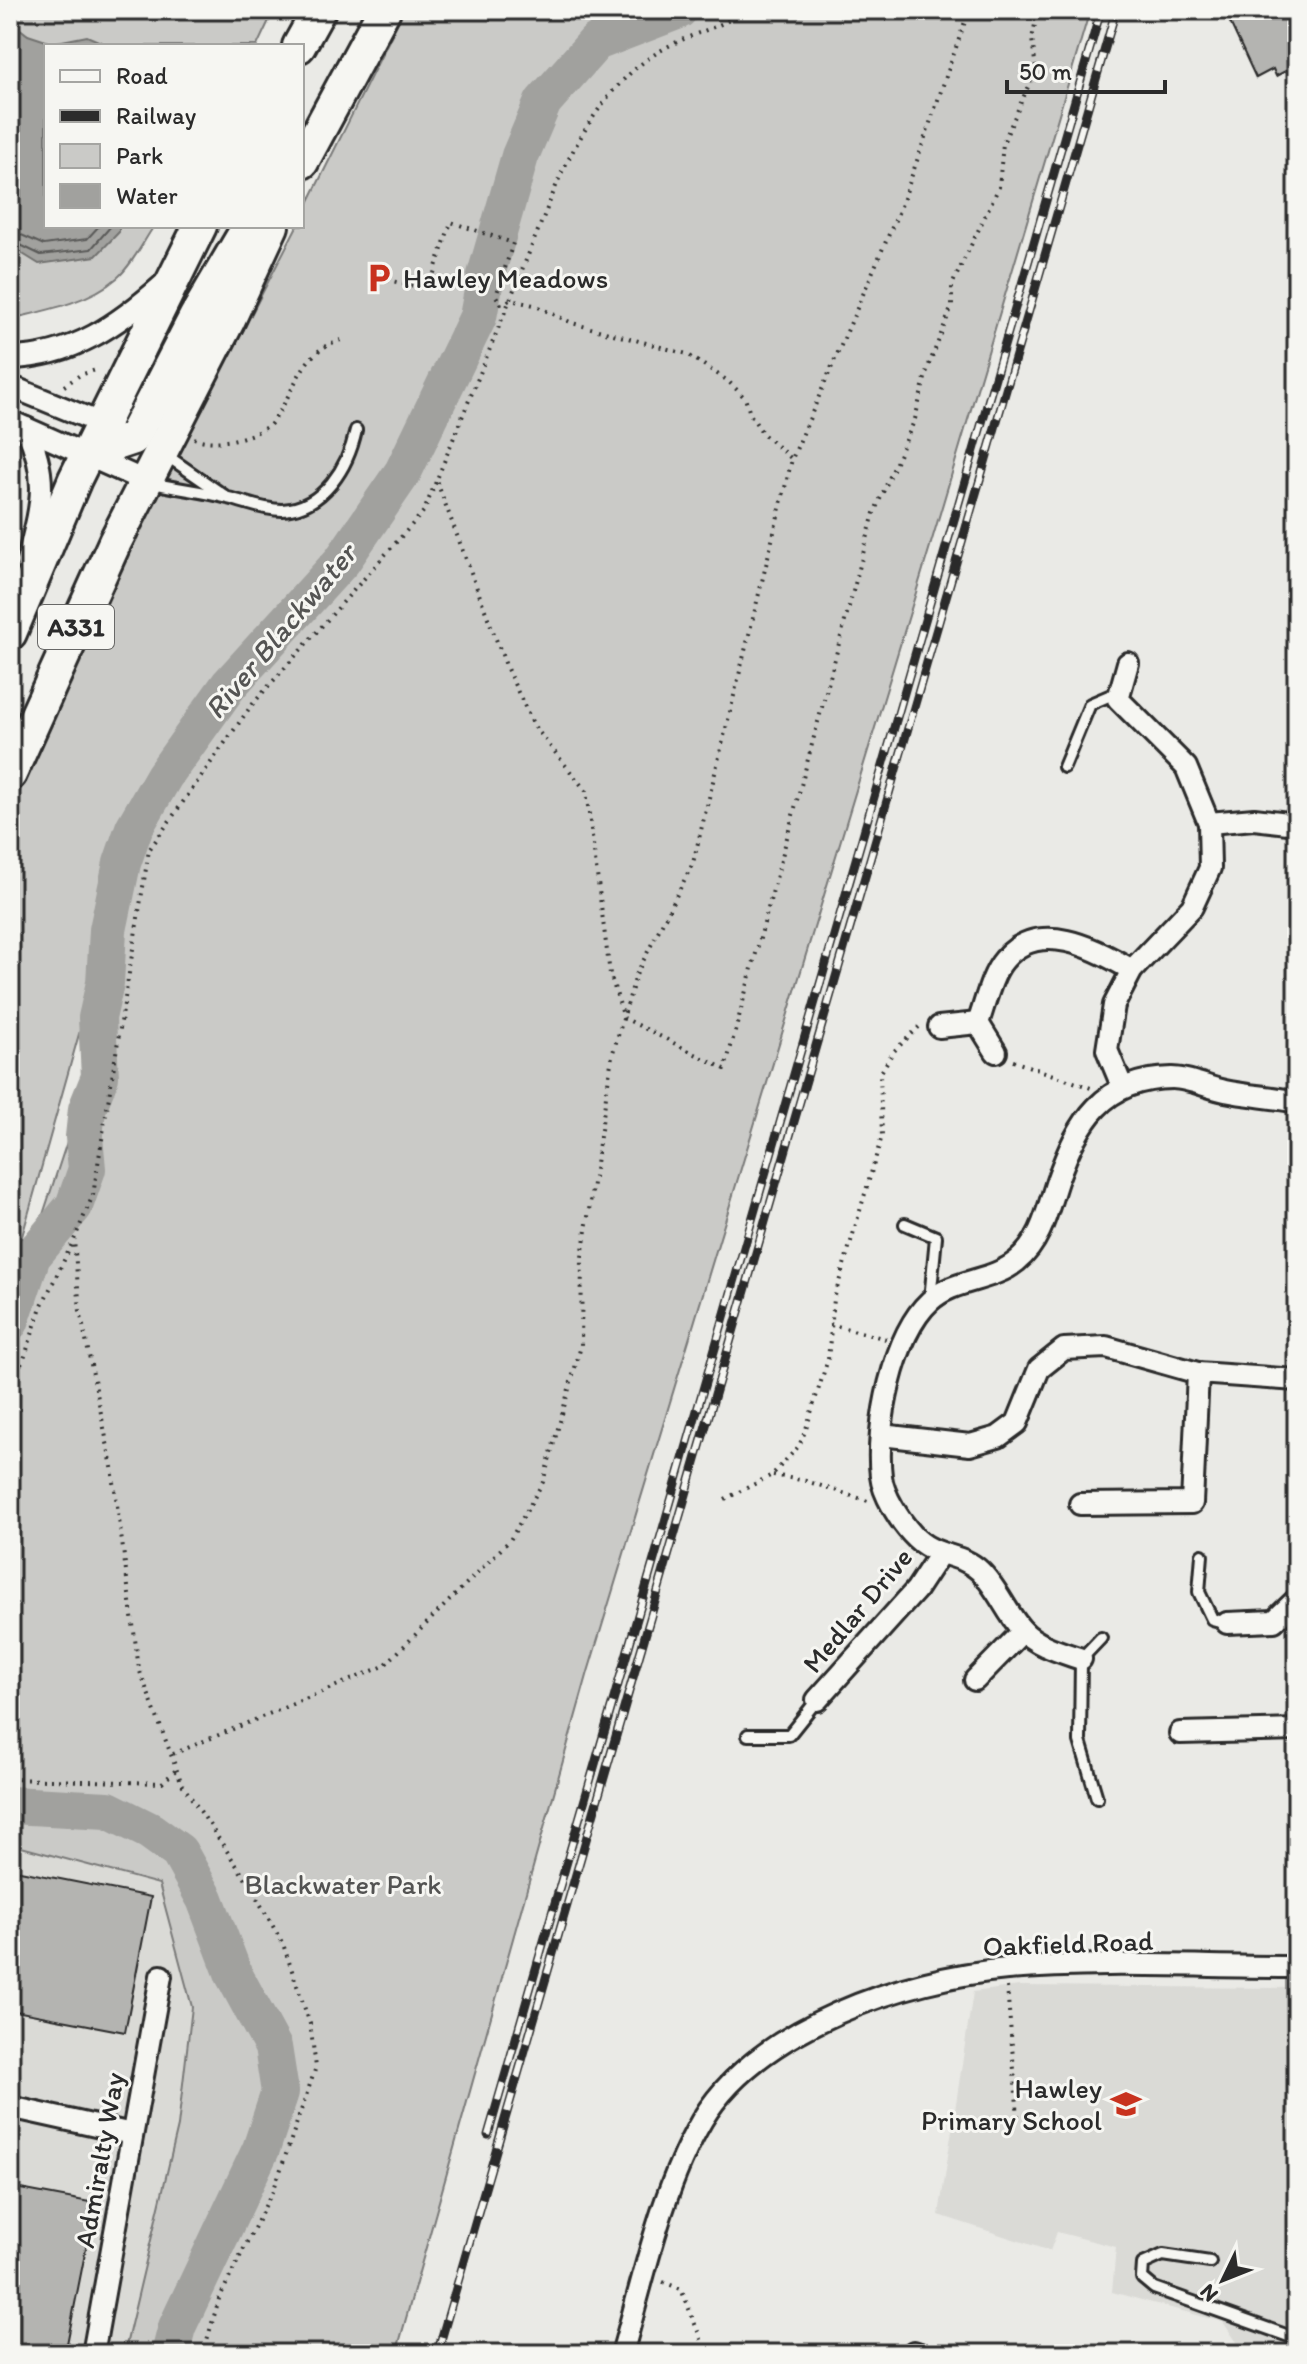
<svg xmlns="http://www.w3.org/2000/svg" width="1307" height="2364" font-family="Itim,sans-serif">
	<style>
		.built { fill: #dadad6 }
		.green { fill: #cacac7; stroke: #7a7a79; stroke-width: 2 }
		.water { fill: #a1a19e; stroke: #727270; stroke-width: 2 }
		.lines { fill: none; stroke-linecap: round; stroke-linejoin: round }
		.shore { stroke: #5a5a59; stroke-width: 2 }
		.river { stroke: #a1a19e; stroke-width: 38 }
		.building { fill: #b4b4b1; stroke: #2b2b2b; stroke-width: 2 }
		.service-casing { stroke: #2b2b2b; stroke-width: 16 }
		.minor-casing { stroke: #2b2b2b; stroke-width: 26 }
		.primary-casing { stroke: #2b2b2b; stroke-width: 38 }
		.path { stroke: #2b2b2b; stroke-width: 4; stroke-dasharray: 2 6; stroke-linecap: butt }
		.service { stroke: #f6f6f2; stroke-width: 10 }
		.minor { stroke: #f6f6f2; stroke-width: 20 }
		.primary { stroke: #f6f6f2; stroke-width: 32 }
		.rail-casing { stroke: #2b2b2b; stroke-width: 9 }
		.rail { stroke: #f6f6f2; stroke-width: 6; stroke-dasharray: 18; stroke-linecap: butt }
		.labels { text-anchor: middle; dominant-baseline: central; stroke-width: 6; stroke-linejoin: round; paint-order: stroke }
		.shield { fill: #f6f6f2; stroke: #686867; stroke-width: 2 }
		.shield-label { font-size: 26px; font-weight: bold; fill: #2b2b2b }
		.poi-label { font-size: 28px; fill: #2b2b2b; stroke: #f6f6f2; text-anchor: start }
		.street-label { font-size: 28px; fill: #2b2b2b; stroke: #f6f6f2 }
		.park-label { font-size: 28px; fill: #535352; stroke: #f6f6f2 }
		.water-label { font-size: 30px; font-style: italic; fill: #545453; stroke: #f6f6f2 }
	</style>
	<rect width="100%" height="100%" fill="#eaeae6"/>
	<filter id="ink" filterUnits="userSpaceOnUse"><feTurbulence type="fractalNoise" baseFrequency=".0125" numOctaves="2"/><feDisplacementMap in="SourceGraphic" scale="16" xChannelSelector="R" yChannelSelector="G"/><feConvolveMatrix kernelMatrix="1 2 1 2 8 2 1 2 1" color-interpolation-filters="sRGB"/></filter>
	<g filter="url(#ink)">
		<g class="built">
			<path d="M 10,1844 L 160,1884 L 192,2007 L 178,2126 L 124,2354 L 10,2354 Z"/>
			<path d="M 1019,1986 L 1297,1988 L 1297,2339 L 1291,2354 L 1245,2354 L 1223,2322 L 1112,2292 L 1116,2247 L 1057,2232 L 1050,2251 L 939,2215 L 973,1992 Z"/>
		</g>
		<g class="green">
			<path d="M 10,10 L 274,10 L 257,46 L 46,46 L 46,226 L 154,226 C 143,242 132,265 117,278 C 90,302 44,311 10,319 Z"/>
			<path d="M 404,10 L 1090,10 L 935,530 L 588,1672 L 396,2354 L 124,2354 L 178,2126 L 192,2007 L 159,1884 L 10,1844 L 10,1315 L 105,1026 L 88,1002 L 10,1279 L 10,814 L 90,626 L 297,226 L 302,226 L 302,215 Z"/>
		</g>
		<path class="water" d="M 10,21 L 28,35 L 52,43 L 87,36 L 110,46 L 46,46 L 46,226 L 119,226 L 119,232 L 96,256 L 39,264 L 10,246 Z"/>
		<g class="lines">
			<g class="shore">
				<path d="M 10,230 L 44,245 L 87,239 L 99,226"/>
				<path d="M 10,240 L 41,255 L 91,249 L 111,226"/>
			</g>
			<g class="river">
				<path d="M 10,1322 L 32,1256 L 74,1206 L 87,1169 L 84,1137 L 87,1109 L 100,1077 L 97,1018 L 105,983 L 108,930 L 122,863 L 134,828 L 164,776 L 229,685 L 342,561 L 403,472 L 478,317 L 486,275 L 520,156 L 543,102 L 596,42 L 679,10"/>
				<path d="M 10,1805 L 108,1810 L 150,1831 L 179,1852 L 205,1899 L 234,1975 L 273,2047 L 280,2092 L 261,2149 L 177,2327 L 170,2354"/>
			</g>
		</g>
		<g class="building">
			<path d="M 1229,10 L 1287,10 L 1297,32 L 1297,65 L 1276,76 L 1273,69 L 1256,78 L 1227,16 L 1231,14 Z"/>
			<path d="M 10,1869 L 151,1897 L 125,2032 L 10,2010 Z"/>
			<path d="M 10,2187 L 95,2203 L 65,2354 L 10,2354 Z"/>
		</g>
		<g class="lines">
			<g class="service-casing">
				<g id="service">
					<path d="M 163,453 L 225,496"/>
					<path d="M 149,482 C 175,489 203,491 228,498 C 246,502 262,510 282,510 C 324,508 348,467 356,430"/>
					<path d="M 1064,767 L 1090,704 L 1111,695 L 1118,699"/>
					<path d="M 905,1224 L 936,1237 L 930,1300"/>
					<path d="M 1202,1555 L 1199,1592 L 1212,1619 L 1227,1623"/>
					<path d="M 748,1735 L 789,1735 L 817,1700"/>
					<path d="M 1097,1798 L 1080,1741 L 1081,1659 L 1101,1638"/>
					<path d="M 1210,2262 L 1163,2255 L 1143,2264 L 1142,2278 L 1154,2288 L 1297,2339"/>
				</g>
			</g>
			<g class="minor-casing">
				<g id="minor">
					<path d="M 10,358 C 73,357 119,324 164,284"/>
					<path d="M 10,386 L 110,427"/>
					<path d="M 10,421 L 147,482"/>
					<path d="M 26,428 C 51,480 40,509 27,562"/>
					<path d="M 1209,823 L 1254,819 L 1297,824"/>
					<path d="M 978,1023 C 985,1004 991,975 1004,960 C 1038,918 1095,948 1132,970"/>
					<path d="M 939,1027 L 978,1023 L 996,1052"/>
					<path d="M 1122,1086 L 1107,1050 L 1114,1005 L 1132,970 L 1192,907 L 1210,868 L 1209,823 L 1186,767 L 1118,699 L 1128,663"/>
					<path d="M 881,1435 L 970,1445 L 998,1437 L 1017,1423 L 1039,1369 L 1064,1349 L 1106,1347 L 1198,1373 L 1297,1380"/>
					<path d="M 1080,1504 L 1192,1503 L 1198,1373"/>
					<path d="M 1227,1623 L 1274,1621 L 1297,1599"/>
					<path d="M 1081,1659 C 1061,1652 1037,1646 1022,1630 C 1006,1612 997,1587 980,1571 C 961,1552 934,1559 912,1534 C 900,1521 883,1495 881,1476 C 875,1428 893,1335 930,1301 C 953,1279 992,1282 1017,1261 C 1041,1242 1048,1208 1057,1181 C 1078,1121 1103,1079 1172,1078 C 1189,1078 1209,1088 1225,1091 C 1249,1096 1273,1097 1297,1102"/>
					<path d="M 975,1680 L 1023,1631"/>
					<path d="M 817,1700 L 916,1590 L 939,1555"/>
					<path d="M 1180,1733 L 1297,1730"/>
					<path d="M 10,2107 L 132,2134"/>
					<path d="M 914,2352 L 920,2354"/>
					<path d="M 93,2354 L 161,1976"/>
					<path d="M 622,2354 C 644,2277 661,2190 702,2120 C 757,2028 905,1978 1007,1969 C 1103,1961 1201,1967 1297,1967"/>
				</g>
			</g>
			<g class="primary-casing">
				<g id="primary">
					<path d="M 299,46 L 319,10"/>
					<path d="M 302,162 L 384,10"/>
					<path d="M 88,453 L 133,438 L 196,316 L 249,226"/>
					<path d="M 10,633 L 75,479 L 200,226"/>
					<path d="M 10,774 L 115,542 L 228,321 L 272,226"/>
				</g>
			</g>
			<g class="path">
				<path d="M 379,278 L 422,288 L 431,282 L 451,222 L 513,243 L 496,296 L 501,304 L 510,300 L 534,305 L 572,323 L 687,354 L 728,381 L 745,398 L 750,414 L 763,434 L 792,459"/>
				<path d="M 64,386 L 80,375 L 99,369"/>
				<path d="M 194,438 C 216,447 250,438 270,425 C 296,394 299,347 346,339"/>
				<path d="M 437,482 L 508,671 L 534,726 L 586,791 L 610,974 L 624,1018 L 725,1069 L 874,513 L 915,419 L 927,370 L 952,306 L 952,285 L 999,187 L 1003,143 L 1036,69 L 1032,39 L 1038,10"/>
				<path d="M 1013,1061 L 1091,1088"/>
				<path d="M 830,1324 L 886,1339"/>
				<path d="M 10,1386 L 24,1359 L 41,1307 L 73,1242"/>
				<path d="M 773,1475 L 806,1481 L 868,1501"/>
				<path d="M 725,1499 L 772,1475 L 799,1446 L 806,1429 L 828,1359 L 834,1299 L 882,1136 L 880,1074 L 893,1052 L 920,1026"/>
				<path d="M 173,1754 L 384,1666 L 510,1540 L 543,1482 L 581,1346 L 582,1257 L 612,1056 L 636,975 L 693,863 L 792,459 L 902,204 L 969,10"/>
				<path d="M 10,1779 L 162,1783 L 177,1769"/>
				<path d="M 1007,1987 L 1018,2117"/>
				<path d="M 663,2282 L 681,2289 L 707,2354"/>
				<path d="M 203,2354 L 219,2299 L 275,2186 L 316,2067 L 310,2024 L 283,1944 L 249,1884 L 182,1784 L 139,1669 L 112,1467 L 80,1311 L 74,1240 L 93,1195 L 149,850 L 251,706 L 424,511 L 561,174 C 586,124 616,74 667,47 C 693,33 722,27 747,10"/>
			</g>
			<use href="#service" class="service"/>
			<use href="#minor" class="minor"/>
			<use href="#primary" class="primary"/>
			<g class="rail-casing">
				<g id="rail">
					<path d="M 488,2135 L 1101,10"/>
					<path d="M 437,2354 L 1116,10"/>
				</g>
			</g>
			<use href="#rail" class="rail"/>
		</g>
	</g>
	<defs>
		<g id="parking-bare" transform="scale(2.4)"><path d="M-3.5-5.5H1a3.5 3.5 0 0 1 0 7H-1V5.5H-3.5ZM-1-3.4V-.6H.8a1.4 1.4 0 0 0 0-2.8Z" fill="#c8321e" stroke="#f6f6f2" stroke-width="2.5" paint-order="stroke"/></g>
		<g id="school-bare" transform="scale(2.4)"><path d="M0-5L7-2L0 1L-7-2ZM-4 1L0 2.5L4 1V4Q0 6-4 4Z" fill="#c8321e" stroke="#f6f6f2" stroke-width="2.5" paint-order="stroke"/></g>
	</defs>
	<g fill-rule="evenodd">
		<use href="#parking-bare" x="379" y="278"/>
		<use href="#school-bare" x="1126" y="2104"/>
	</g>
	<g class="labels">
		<rect class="shield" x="38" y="605" width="76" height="44" rx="6"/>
		<g class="shield-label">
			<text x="76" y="627">A331</text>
		</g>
		<g class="poi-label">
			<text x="403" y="278">Hawley Meadows</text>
			<text x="1102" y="2088" text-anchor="end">Hawley<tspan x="1102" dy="32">Primary School</tspan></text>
		</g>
		<g class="street-label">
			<text transform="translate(857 1610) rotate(-50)">Medlar Drive</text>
			<text transform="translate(1068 1943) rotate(-2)">Oakfield Road</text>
			<text transform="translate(99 2160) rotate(-80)">Admiralty Way</text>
		</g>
		<g class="park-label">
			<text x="343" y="1884">Blackwater Park</text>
		</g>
		<g class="water-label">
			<text transform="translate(280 631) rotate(-50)">River Blackwater</text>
		</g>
	</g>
	<rect width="1307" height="2364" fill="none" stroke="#f6f6f2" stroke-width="40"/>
	<rect x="20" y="20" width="1267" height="2324" fill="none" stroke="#2b2b2b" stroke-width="3" filter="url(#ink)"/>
	<rect x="44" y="44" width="260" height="184" fill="#f6f6f2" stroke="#a5a5a2" stroke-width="2"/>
	<rect x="60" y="70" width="40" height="12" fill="#f6f6f2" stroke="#a5a5a2" stroke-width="2"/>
	<text x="116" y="84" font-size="24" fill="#2b2b2b">Road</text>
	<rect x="60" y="110" width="40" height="12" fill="#2b2b2b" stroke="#a5a5a2" stroke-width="2"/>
	<text x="116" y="124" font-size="24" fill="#2b2b2b">Railway</text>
	<rect x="60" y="144" width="40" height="24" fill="#cacac7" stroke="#a5a5a2" stroke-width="2"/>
	<text x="116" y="164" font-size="24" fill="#2b2b2b">Park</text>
	<rect x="60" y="184" width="40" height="24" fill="#a1a19e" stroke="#a5a5a2" stroke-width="2"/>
	<text x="116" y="204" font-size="24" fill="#2b2b2b">Water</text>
	<g transform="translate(1223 2280) rotate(227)" stroke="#f6f6f2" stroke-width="6" paint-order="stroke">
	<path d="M0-6L14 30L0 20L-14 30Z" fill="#2b2b2b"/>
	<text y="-12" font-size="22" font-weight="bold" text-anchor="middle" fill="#2b2b2b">N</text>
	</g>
	<path d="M1007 80v12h158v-12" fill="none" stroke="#2b2b2b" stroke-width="4"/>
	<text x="1019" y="80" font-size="24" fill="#2b2b2b" stroke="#f6f6f2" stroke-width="6" paint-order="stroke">50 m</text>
</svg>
